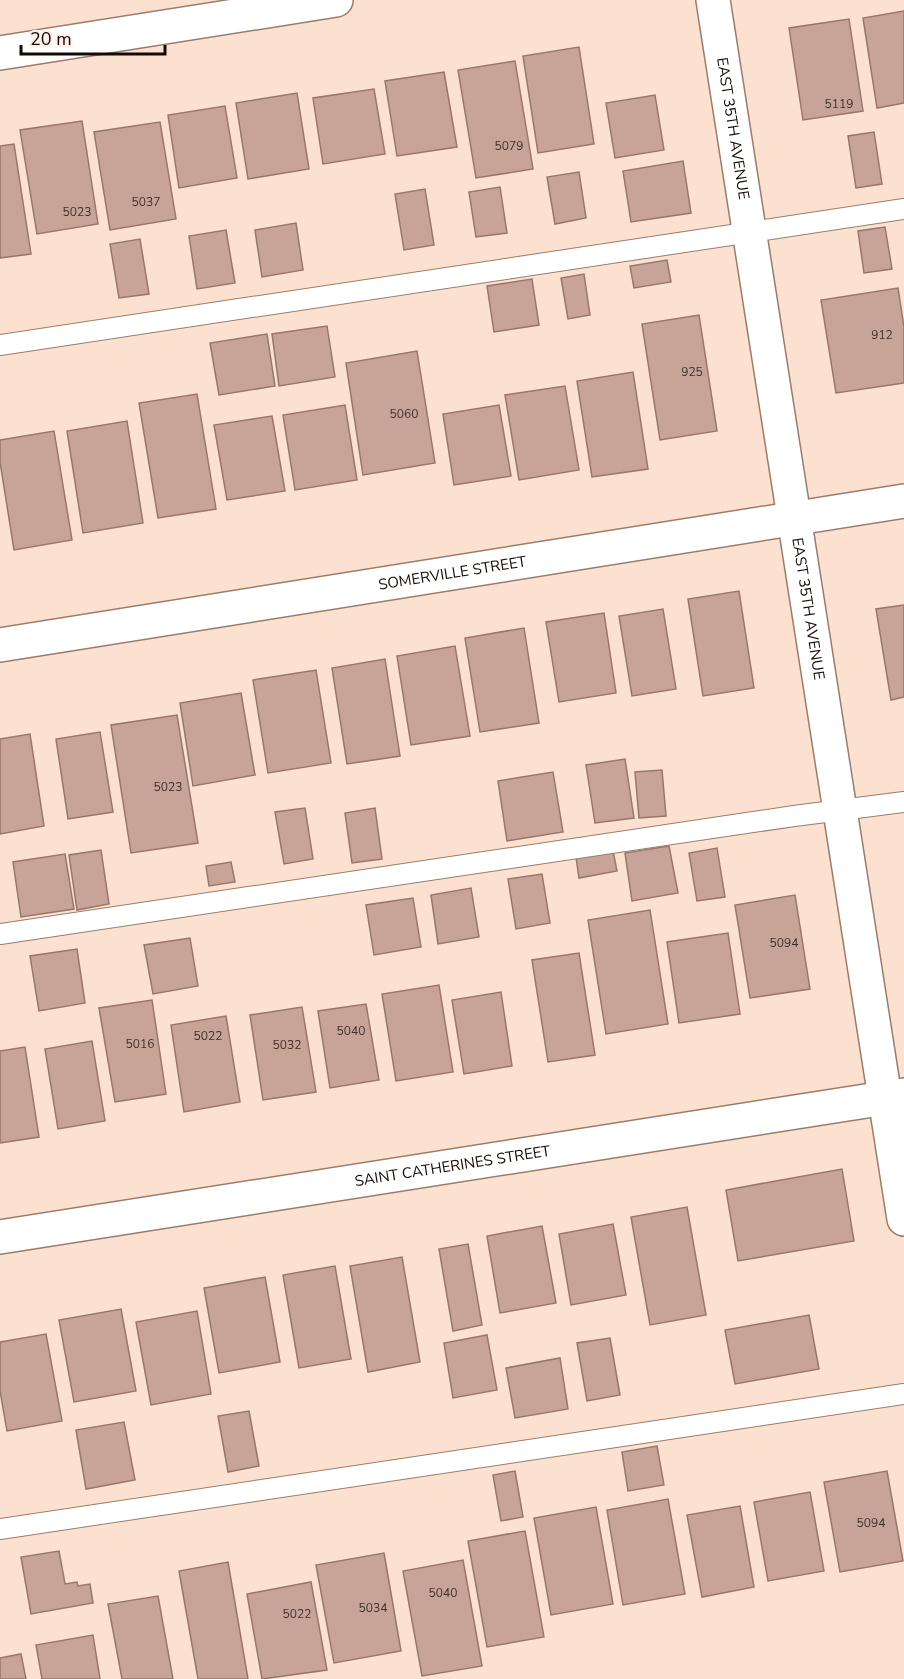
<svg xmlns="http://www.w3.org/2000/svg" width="904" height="1679" font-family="'Nunito Sans',sans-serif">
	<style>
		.building { fill: #c8a398; stroke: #99766b; stroke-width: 1.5 }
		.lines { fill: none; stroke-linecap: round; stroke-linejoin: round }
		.service-casing { stroke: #9b7c6b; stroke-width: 22 }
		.minor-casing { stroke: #9b7c6b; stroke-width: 36 }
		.service { stroke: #fff; stroke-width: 20 }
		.minor { stroke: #fff; stroke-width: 33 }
		.labels { text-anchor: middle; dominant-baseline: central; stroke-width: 4.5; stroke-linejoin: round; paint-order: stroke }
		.number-label { font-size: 12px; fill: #413029 }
		.street-label { font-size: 15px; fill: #140904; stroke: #fef0e8 }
	</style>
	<rect width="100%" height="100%" fill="#fce0d0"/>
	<g class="building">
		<path d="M 904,11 L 904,103 L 877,108 L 863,18 Z"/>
		<path d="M 849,19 L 863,111 L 803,120 L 789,28 Z"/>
		<path d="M 579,47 L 594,144 L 538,153 L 523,56 Z"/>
		<path d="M 515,61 L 533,169 L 476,178 L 458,70 Z"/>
		<path d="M 444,72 L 457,147 L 397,156 L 385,81 Z"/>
		<path d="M 374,89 L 385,154 L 323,164 L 313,98 Z"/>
		<path d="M 297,93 L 309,169 L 248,179 L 236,103 Z"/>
		<path d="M 655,95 L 664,150 L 615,158 L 606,103 Z"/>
		<path d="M 225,106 L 237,178 L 179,188 L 168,115 Z"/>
		<path d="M 82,121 L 98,224 L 37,234 L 20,130 Z"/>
		<path d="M 160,122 L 176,219 L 110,230 L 94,132 Z"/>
		<path d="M 874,132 L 882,184 L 856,188 L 848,136 Z"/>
		<path d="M 14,144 L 31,254 L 0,258 L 0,146 Z"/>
		<path d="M 683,161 L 691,213 L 631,222 L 623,171 Z"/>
		<path d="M 579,172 L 586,218 L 555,224 L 547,177 Z"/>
		<path d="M 500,187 L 507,233 L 476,237 L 469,192 Z"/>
		<path d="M 425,189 L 434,245 L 404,250 L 395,194 Z"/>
		<path d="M 296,223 L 303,270 L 262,277 L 255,230 Z"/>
		<path d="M 885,227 L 892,269 L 864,273 L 858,231 Z"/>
		<path d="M 226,230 L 235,283 L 197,289 L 189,236 Z"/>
		<path d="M 140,239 L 149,294 L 119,298 L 110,244 Z"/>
		<path d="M 667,260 L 671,282 L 634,288 L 630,266 Z"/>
		<path d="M 584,274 L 590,315 L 568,319 L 561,278 Z"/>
		<path d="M 532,279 L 539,325 L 494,332 L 487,286 Z"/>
		<path d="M 898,288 L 904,327 L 904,383 L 836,393 L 821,300 Z"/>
		<path d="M 699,315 L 717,431 L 660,440 L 642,324 Z"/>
		<path d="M 327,326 L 335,377 L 279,386 L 272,334 Z"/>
		<path d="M 267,334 L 275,386 L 219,395 L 210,343 Z"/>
		<path d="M 417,351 L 435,463 L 363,475 L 346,363 Z"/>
		<path d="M 633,372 L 648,469 L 592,477 L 577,381 Z"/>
		<path d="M 565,386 L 579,470 L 519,480 L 505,395 Z"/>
		<path d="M 197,394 L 216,509 L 158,518 L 139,403 Z"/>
		<path d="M 345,405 L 357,480 L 295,490 L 283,415 Z"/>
		<path d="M 499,405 L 511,476 L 454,485 L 443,414 Z"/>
		<path d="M 272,416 L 285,491 L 227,500 L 214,425 Z"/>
		<path d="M 127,421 L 143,523 L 83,533 L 67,431 Z"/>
		<path d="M 54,431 L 72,540 L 14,550 L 0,462 L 0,440 Z"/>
		<path d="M 739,591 L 754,688 L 703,696 L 688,599 Z"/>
		<path d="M 904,605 L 904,697 L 891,700 L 876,609 Z"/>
		<path d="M 663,609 L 676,689 L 632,696 L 619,616 Z"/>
		<path d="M 604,613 L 616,693 L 559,702 L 546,622 Z"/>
		<path d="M 524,628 L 539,723 L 480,732 L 465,638 Z"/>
		<path d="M 455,646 L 470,736 L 411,745 L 397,656 Z"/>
		<path d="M 385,659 L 400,756 L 347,764 L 332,668 Z"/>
		<path d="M 316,670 L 331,763 L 268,773 L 253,680 Z"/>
		<path d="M 241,693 L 255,775 L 193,786 L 180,703 Z"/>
		<path d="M 177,715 L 198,843 L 131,853 L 111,725 Z"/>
		<path d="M 100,732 L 113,812 L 68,819 L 56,739 Z"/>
		<path d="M 30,734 L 44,826 L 0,834 L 0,739 Z"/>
		<path d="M 625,759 L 634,818 L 595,823 L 586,765 Z"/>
		<path d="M 662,770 L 666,816 L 639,818 L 635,772 Z"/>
		<path d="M 553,772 L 563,832 L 507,841 L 498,781 Z"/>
		<path d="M 305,808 L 313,859 L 284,864 L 275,812 Z"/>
		<path d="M 375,808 L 382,859 L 352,863 L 345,813 Z"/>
		<path d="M 669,846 L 678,893 L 632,901 L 625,853 Z"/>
		<path d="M 717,848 L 725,897 L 697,901 L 689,853 Z"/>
		<path d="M 101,850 L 109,904 L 77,910 L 69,855 Z"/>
		<path d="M 613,851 L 617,871 L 579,878 L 576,857 Z"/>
		<path d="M 65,854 L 74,909 L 21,917 L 13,862 Z"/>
		<path d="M 231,862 L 235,882 L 209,886 L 206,866 Z"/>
		<path d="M 542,874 L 550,923 L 516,929 L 508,879 Z"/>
		<path d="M 471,888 L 479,937 L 438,944 L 431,895 Z"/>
		<path d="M 795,895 L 810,989 L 750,998 L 735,905 Z"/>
		<path d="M 413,898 L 421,947 L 374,955 L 366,905 Z"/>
		<path d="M 650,910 L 668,1024 L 606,1034 L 588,920 Z"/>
		<path d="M 728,933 L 740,1014 L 679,1023 L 667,942 Z"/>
		<path d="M 190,938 L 198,986 L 153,994 L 144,945 Z"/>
		<path d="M 77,949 L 85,1003 L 39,1011 L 30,956 Z"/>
		<path d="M 579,953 L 595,1055 L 548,1062 L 532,960 Z"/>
		<path d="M 439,985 L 453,1072 L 396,1081 L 382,994 Z"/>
		<path d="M 501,992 L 512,1066 L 464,1074 L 452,1000 Z"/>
		<path d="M 152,1000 L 166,1094 L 115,1102 L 99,1008 Z"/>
		<path d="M 366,1004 L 379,1080 L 330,1088 L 318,1011 Z"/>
		<path d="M 302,1007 L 316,1092 L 263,1100 L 250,1015 Z"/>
		<path d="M 226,1016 L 240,1102 L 184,1112 L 171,1025 Z"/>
		<path d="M 92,1041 L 105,1121 L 58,1129 L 45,1049 Z"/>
		<path d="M 25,1047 L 39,1137 L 0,1143 L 0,1051 Z"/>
		<path d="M 842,1169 L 854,1241 L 738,1261 L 726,1190 Z"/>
		<path d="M 687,1207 L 706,1315 L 650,1325 L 631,1217 Z"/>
		<path d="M 613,1224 L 626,1295 L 571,1305 L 559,1234 Z"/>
		<path d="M 542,1226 L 556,1303 L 500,1313 L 487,1236 Z"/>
		<path d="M 468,1244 L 482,1325 L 453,1331 L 439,1249 Z"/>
		<path d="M 402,1257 L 420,1362 L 368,1372 L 350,1266 Z"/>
		<path d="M 335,1266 L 351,1359 L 299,1368 L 283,1275 Z"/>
		<path d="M 265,1277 L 280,1362 L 219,1373 L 204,1288 Z"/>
		<path d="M 121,1309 L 136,1391 L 74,1402 L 59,1320 Z"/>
		<path d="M 197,1311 L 211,1394 L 151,1405 L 136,1322 Z"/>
		<path d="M 809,1315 L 819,1369 L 735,1384 L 725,1330 Z"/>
		<path d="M 46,1334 L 62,1421 L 7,1431 L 0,1391 L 0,1342 Z"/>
		<path d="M 487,1335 L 497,1390 L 453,1398 L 444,1343 Z"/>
		<path d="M 610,1338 L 620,1395 L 587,1401 L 577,1343 Z"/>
		<path d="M 560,1358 L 568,1409 L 515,1418 L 506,1368 Z"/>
		<path d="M 249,1411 L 259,1466 L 228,1472 L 218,1416 Z"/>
		<path d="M 124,1422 L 135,1480 L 86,1489 L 76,1430 Z"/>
		<path d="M 657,1446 L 664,1485 L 628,1491 L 622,1452 Z"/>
		<path d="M 515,1471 L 523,1517 L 501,1521 L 493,1475 Z"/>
		<path d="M 887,1471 L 903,1561 L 840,1572 L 824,1482 Z"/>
		<path d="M 810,1492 L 824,1571 L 768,1581 L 754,1502 Z"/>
		<path d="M 668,1499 L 685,1594 L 623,1605 L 607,1510 Z"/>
		<path d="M 740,1506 L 754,1587 L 702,1597 L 687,1515 Z"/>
		<path d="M 596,1507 L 613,1604 L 551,1615 L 534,1518 Z"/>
		<path d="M 525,1531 L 544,1637 L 487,1647 L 468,1541 Z"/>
		<path d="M 59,1551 L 65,1584 L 77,1582 L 78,1586 L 90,1584 L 93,1603 L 31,1614 L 21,1557 Z"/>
		<path d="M 384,1553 L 401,1651 L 334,1663 L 316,1565 Z"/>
		<path d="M 463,1560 L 482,1666 L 422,1676 L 403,1571 Z"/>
		<path d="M 228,1562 L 248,1679 L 198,1679 L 179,1571 Z"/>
		<path d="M 311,1582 L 327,1670 L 262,1679 L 247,1594 Z"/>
		<path d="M 158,1596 L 173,1679 L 122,1679 L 108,1604 Z"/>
		<path d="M 93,1635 L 100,1679 L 42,1679 L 36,1645 Z"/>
		<path d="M 21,1654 L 26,1679 L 0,1679 L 0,1658 Z"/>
	</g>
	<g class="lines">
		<g class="service-casing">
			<g id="service">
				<path d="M 0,345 L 904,209"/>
				<path d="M 0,934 L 794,816 L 904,802"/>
				<path d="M 0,1529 L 904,1394"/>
			</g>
		</g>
		<g class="minor-casing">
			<g id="minor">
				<path id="s1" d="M 713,0 L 904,1219"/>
				<path d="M 0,53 L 336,0"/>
				<path id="s2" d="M 0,645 L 904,501"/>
				<path id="s3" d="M 0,1237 L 904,1095"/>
			</g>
		</g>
		<use href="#service" class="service"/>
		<use href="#minor" class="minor"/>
	</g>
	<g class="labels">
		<g class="number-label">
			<text x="839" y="104">5119</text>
			<text x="509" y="146">5079</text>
			<text x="146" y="202">5037</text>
			<text x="77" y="212">5023</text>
			<text x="882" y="335">912</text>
			<text x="692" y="372">925</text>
			<text x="404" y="414">5060</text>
			<text x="168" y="787">5023</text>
			<text x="784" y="943">5094</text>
			<text x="351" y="1031">5040</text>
			<text x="208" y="1036">5022</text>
			<text x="140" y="1044">5016</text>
			<text x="287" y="1045">5032</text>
			<text x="871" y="1523">5094</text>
			<text x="443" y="1593">5040</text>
			<text x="373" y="1608">5034</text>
			<text x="297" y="1614">5022</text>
		</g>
		<g class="street-label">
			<text stroke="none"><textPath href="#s1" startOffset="130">EAST 35TH AVENUE</textPath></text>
			<text stroke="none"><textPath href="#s2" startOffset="458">SOMERVILLE STREET</textPath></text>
			<text stroke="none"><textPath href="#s1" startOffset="616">EAST 35TH AVENUE</textPath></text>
			<text stroke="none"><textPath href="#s3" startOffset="458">SAINT CATHERINES STREET</textPath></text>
		</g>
	</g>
	<path d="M21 45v9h144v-9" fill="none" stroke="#140904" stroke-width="3"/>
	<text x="30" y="45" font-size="18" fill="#140904" stroke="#fef0e8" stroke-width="4.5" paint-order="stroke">20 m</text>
</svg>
